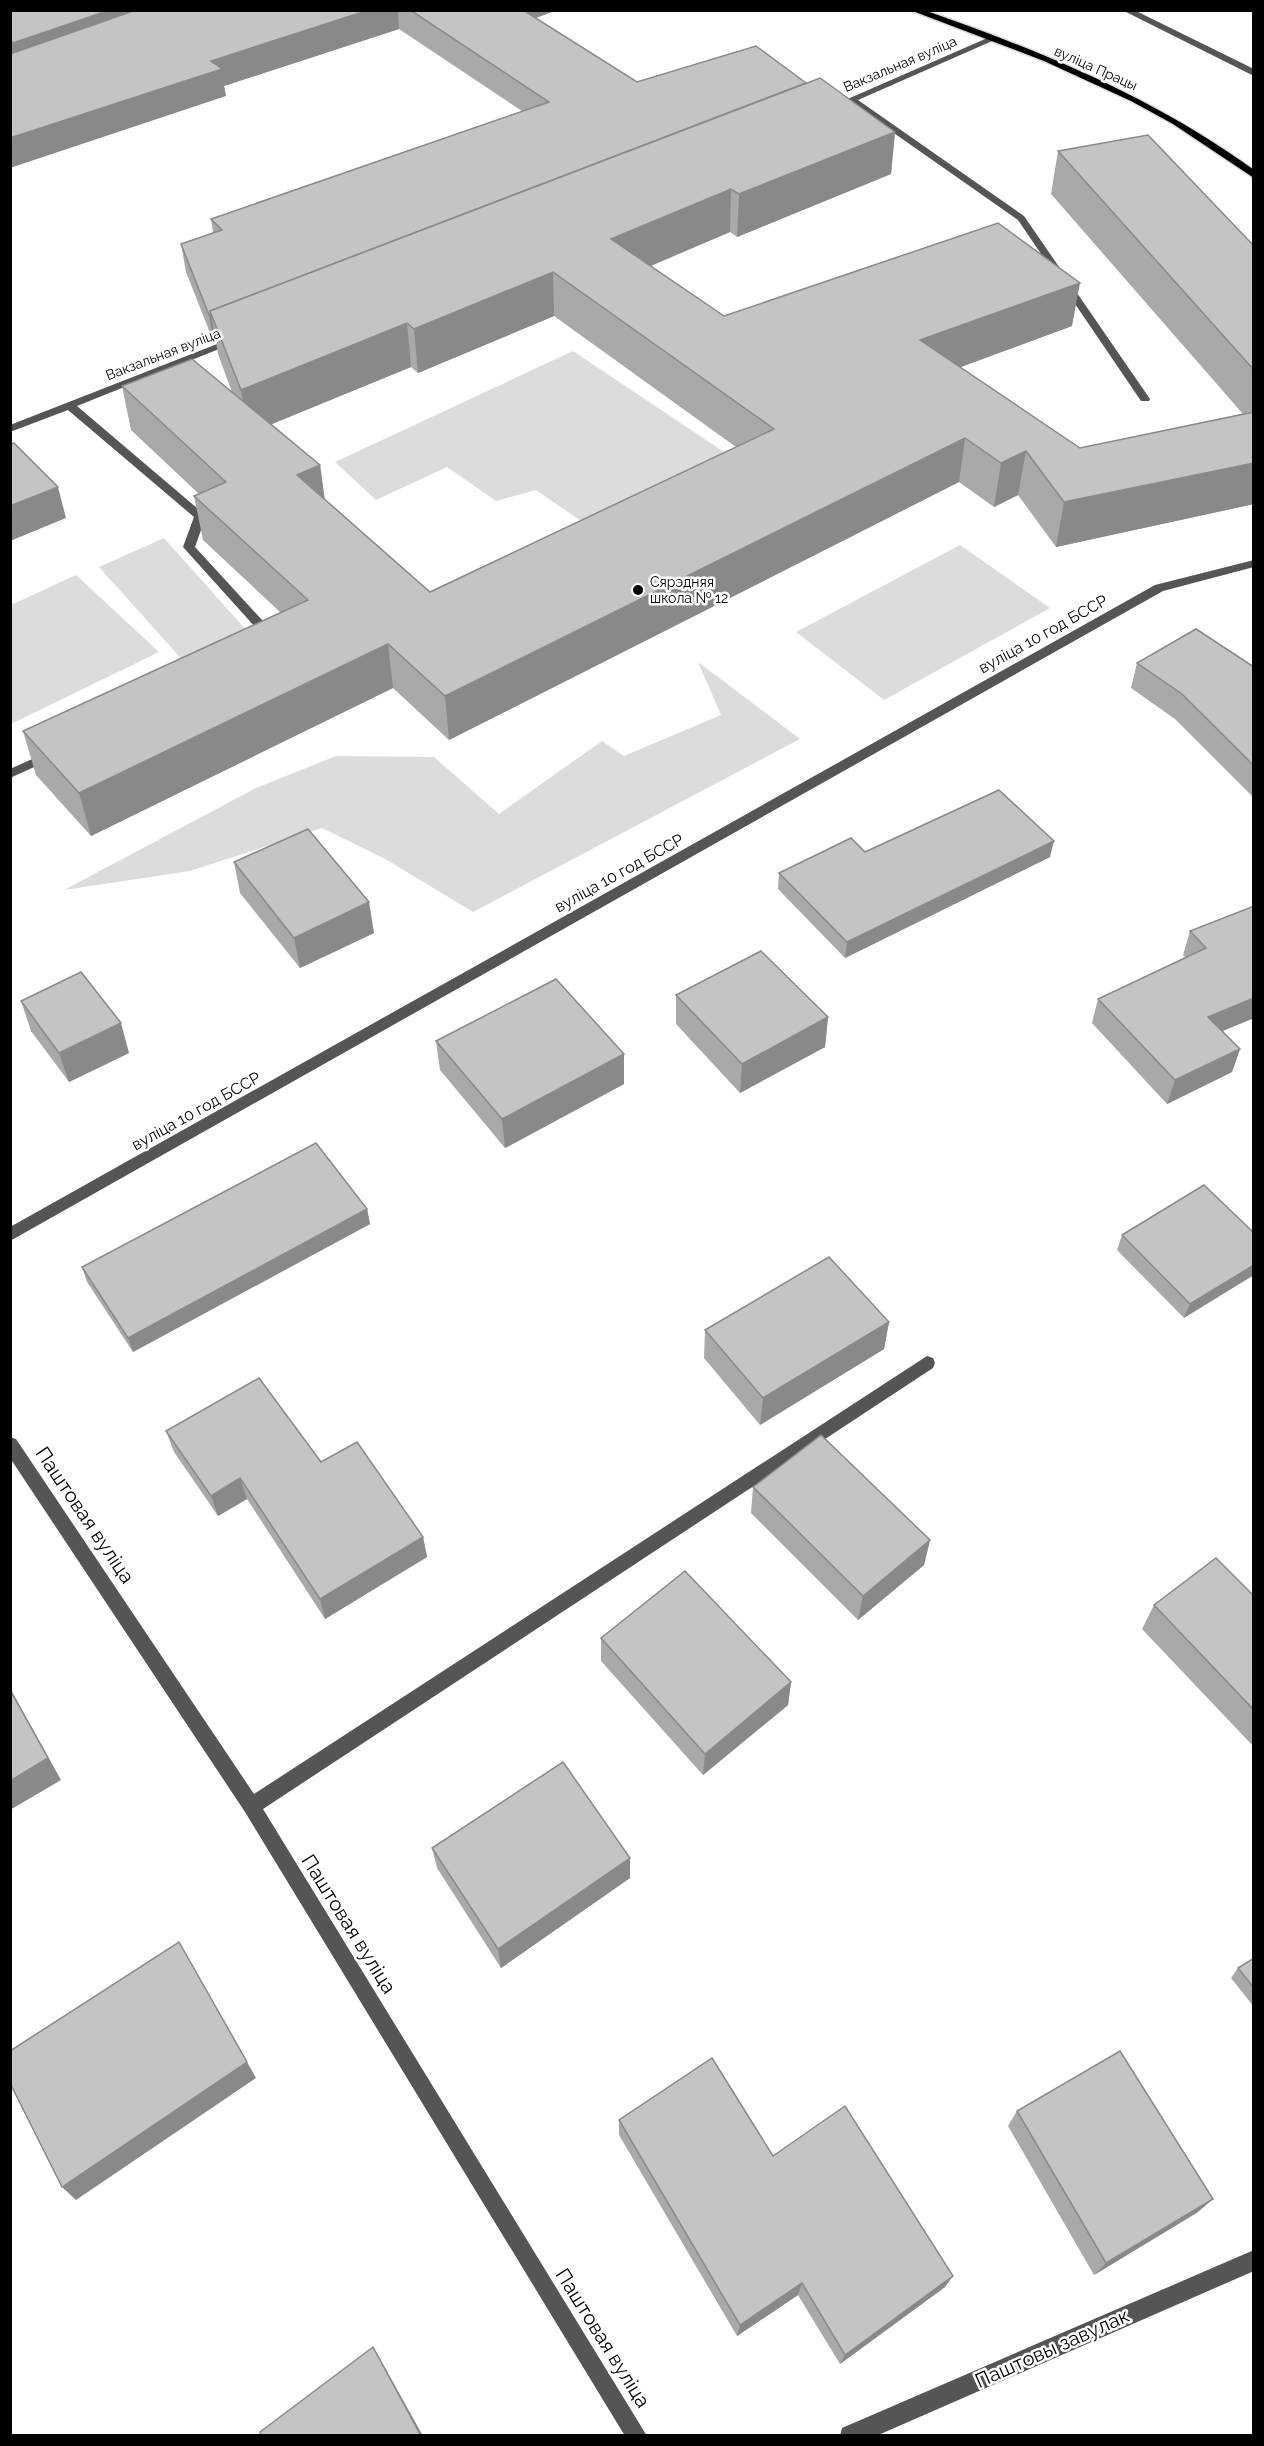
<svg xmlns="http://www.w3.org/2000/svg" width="1264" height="2446" font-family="Raleway,sans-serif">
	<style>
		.green { fill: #dcdcdc }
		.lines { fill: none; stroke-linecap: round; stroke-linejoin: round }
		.major-casing { stroke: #dbdbdb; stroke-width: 3 }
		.minor { fill: #555; fill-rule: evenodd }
		.major { fill: #000; fill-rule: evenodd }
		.wall { fill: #a9a9a9; fill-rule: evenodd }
		.shaded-wall { fill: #898989 }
		.building { fill: #c4c4c4; stroke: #898989; stroke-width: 1.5 }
		.poi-dot { fill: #000; stroke: #fff; stroke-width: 2 }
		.labels { text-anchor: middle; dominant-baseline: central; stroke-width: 5; stroke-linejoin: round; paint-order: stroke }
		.far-street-label { font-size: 14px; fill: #000; stroke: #fff }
		.far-poi-label { font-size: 14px; fill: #000; stroke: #fff; text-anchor: start }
		.street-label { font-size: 16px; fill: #000; stroke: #fff }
		.near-street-label { font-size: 20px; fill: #000; stroke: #fff }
	</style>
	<rect width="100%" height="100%" fill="#fff"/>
	<g class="green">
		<path d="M 573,351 L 730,456 L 584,523 L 536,490 L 496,501 L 447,467 L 376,500 L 335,462 Z"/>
		<path d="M 164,538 L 257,642 L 187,665 L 99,567 Z"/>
		<path d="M 960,545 L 1050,608 L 884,700 L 796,632 Z"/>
		<path d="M 76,575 L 159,652 L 11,724 L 11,605 Z"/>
		<path d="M 698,662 L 800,739 L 473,912 L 387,860 L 322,828 L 190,871 L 64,890 L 256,788 L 336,756 L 434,757 L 499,814 L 602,741 L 624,756 L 721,715 Z"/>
	</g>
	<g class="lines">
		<g class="major-casing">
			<path id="major" d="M 910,10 L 924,10 C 1041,51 1153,97 1254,170 L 1254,178 L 1173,124 L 1131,101 L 1044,61 Z"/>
		</g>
		<g class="minor">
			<path d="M 1122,10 L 1134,10 L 1254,69 L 1254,76 Z"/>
			<path d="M 992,36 L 999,38 L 858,100 L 1024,216 L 1150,399 L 1149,401 L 1141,401 L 1018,220 L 851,103 L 832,111 L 827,108 Z"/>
			<path d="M 230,339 L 239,341 L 77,406 L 204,514 L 206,516 L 195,547 L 274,633 L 276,636 L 270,640 L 266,639 L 183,547 L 194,517 L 68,410 L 10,432 L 10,425 Z"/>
			<path d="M 1254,560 L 1254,567 L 1163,591 L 10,1241 L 10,1227 L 1155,585 Z"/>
			<path d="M 50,751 L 56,755 L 54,758 L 10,778 L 10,769 Z"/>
			<path d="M 927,1356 L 933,1358 L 935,1363 L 933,1368 L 263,1809 L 647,2436 L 625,2436 L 245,1812 L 10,1458 L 10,1437 L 16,1439 L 254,1794 Z"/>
			<path d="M 1254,2250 L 1254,2271 L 876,2436 L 840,2436 L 842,2428 Z"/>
		</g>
		<use href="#major" class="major"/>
	</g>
	<g class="wall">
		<path d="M 10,10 L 557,10 L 536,18 L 637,82 L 806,83 L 895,132 L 891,174 L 737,237 L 730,232 L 651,266 L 724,316 L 1072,326 L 960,367 L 1080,448 L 1243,414 L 1051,194 L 1058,151 L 1254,246 L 1254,504 L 1056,547 L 1018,495 L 994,507 L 959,482 L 449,740 L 393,688 L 91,836 L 36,775 L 23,731 L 281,613 L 203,540 L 194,496 L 199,494 L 131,430 L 122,386 L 232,392 L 218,354 L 216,342 L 214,343 L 186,272 L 181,244 L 213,233 L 211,219 L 522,111 L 399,29 L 224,86 L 226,96 ZM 554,316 L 736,447 L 430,592 L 325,500 L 320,465 L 271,424 L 411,367 L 418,373 Z"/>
		<path d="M 1137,663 L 1254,667 L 1254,798 L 1175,719 L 1131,688 Z"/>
		<path d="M 865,852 L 1050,857 L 845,958 L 778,889 L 779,873 Z"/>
		<path d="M 234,862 L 374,933 L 300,968 L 240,893 Z"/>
		<path d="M 1254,906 L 1254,1018 L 1223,1031 L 1240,1049 L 1232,1072 L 1167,1104 L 1092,1023 L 1098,999 L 1186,958 L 1183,955 L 1190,931 Z"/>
		<path d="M 676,995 L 828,1017 L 825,1047 L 740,1093 L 676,1024 Z"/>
		<path d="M 21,1001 L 129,1053 L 69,1082 L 31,1031 Z"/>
		<path d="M 436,1041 L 624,1084 L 505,1148 L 440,1070 Z"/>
		<path d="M 367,1209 L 370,1224 L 133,1352 L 87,1282 L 82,1267 Z"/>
		<path d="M 1254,1233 L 1184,1318 L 1117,1250 L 1122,1235 Z"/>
		<path d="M 889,1322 L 884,1349 L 760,1425 L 704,1358 L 705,1330 Z"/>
		<path d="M 166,1431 L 321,1462 L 423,1537 L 427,1557 L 325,1619 L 247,1499 L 218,1516 L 174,1452 Z"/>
		<path d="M 753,1487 L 930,1540 L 924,1565 L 858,1620 L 751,1513 Z"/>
		<path d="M 1254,1596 L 1254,1747 L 1142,1629 L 1154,1605 Z"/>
		<path d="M 601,1638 L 791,1682 L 788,1705 L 703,1775 L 601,1661 Z"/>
		<path d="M 432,1848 L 630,1878 L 501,1968 L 437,1868 Z"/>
		<path d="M 1254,1958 L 1254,2007 L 1231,1978 L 1238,1968 Z"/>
		<path d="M 1017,2111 L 1198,2212 L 1094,2275 L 1008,2126 Z"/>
		<path d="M 619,2120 L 773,2156 L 945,2287 L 840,2364 L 798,2295 L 737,2336 L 619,2135 Z"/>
	</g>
	<g class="shaded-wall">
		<path d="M 110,10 L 195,10 L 10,74 L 10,44 Z"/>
		<path d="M 369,10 L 398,10 L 399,29 L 224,86 L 226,96 L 10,168 L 10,138 L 211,61 Z"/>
		<path d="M 508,10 L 557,10 L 509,28 Z"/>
		<path d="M 895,132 L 891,174 L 737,237 L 739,194 Z"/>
		<path d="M 731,189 L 730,232 L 612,282 L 611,239 Z"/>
		<path d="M 553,272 L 554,316 L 418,373 L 414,329 Z"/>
		<path d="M 1080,283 L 1072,326 L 915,384 L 920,340 Z"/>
		<path d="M 211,314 L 216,342 L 214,343 L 209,315 Z"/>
		<path d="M 407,323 L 411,367 L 248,434 L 241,390 Z"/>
		<path d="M 965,438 L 959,482 L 449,740 L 445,696 Z"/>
		<path d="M 1026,451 L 1018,495 L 994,507 L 1001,463 Z"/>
		<path d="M 1254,463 L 1254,504 L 1056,547 L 1064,502 Z"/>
		<path d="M 320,465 L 326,510 L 297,475 Z"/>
		<path d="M 58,487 L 66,518 L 10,541 L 10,506 Z"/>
		<path d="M 388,644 L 393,688 L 91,836 L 79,793 Z"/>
		<path d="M 1054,841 L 1050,857 L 845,958 L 847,942 Z"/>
		<path d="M 369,902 L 374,933 L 300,968 L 294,938 Z"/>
		<path d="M 1254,998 L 1254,1018 L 1200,1040 L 1208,1017 Z"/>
		<path d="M 828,1017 L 825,1047 L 740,1093 L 742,1064 Z"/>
		<path d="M 121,1023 L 129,1053 L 69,1082 L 59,1053 Z"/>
		<path d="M 1240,1049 L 1232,1072 L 1167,1104 L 1175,1080 Z"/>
		<path d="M 624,1054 L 624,1084 L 505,1148 L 502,1119 Z"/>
		<path d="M 367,1209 L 370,1224 L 133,1352 L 128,1338 Z"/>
		<path d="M 1254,1265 L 1254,1275 L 1184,1318 L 1190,1304 Z"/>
		<path d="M 889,1322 L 884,1349 L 760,1425 L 763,1398 Z"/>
		<path d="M 240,1478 L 247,1499 L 218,1516 L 211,1496 Z"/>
		<path d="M 423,1537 L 427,1557 L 325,1619 L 320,1599 Z"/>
		<path d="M 930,1540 L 924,1565 L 858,1620 L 863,1596 Z"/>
		<path d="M 791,1682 L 788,1705 L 703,1775 L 705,1754 Z"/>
		<path d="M 10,1688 L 61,1780 L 10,1810 Z"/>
		<path d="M 630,1858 L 630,1878 L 501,1968 L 498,1949 Z"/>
		<path d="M 179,1942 L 256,2078 L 76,2200 L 62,2187 Z"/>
		<path d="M 1213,2199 L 1198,2212 L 1094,2275 L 1106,2263 Z"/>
		<path d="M 953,2276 L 945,2287 L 840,2364 L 845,2355 Z"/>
		<path d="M 802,2283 L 798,2295 L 737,2336 L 740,2325 Z"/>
		<path d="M 373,2347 L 379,2357 L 423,2436 L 421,2436 Z"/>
	</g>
	<g class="building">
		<path d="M 10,10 L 110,10 L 10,44 Z"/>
		<path d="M 136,10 L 369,10 L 211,61 L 222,69 L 10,138 L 10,54 Z"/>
		<path d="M 410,10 L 523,10 L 637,82 L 756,46 L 806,83 L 210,311 L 211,314 L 209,315 L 181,244 L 222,230 L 211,219 L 549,102 Z"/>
		<path d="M 820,78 L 895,132 L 739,194 L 731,189 L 611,239 L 724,316 L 998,223 L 1080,283 L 920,340 L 1080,448 L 1254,412 L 1254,463 L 1064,502 L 1026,451 L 1001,463 L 965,438 L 445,696 L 388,644 L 79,793 L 23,731 L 308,600 L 194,496 L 226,482 L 122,386 L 192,359 L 320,465 L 297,475 L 430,592 L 774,429 L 553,272 L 414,329 L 407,323 L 241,390 L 210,311 Z"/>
		<path d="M 1148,135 L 1254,246 L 1254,370 L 1058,151 Z"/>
		<path d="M 14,443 L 58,487 L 10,506 L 10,444 Z"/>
		<path d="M 1196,629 L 1254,667 L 1254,766 L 1182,694 L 1137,663 Z"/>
		<path d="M 999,790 L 1054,841 L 847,942 L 779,873 L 851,838 L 865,852 Z"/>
		<path d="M 308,829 L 369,902 L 294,938 L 234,862 Z"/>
		<path d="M 1254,906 L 1254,998 L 1208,1017 L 1240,1049 L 1175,1080 L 1098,999 L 1206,948 L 1190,931 Z"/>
		<path d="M 761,951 L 828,1017 L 742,1064 L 676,995 Z"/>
		<path d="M 81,972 L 121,1023 L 59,1053 L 21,1001 Z"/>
		<path d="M 556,979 L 624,1054 L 502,1119 L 436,1041 Z"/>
		<path d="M 316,1143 L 367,1209 L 128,1338 L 82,1267 Z"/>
		<path d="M 1204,1185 L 1254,1233 L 1254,1265 L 1190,1304 L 1122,1235 Z"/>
		<path d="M 829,1257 L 889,1322 L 763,1398 L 705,1330 Z"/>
		<path d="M 259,1378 L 321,1462 L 357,1442 L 423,1537 L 320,1599 L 240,1478 L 211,1496 L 166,1431 Z"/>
		<path d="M 821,1435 L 930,1540 L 863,1596 L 753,1487 Z"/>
		<path d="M 1216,1558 L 1254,1596 L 1254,1710 L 1154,1605 Z"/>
		<path d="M 685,1571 L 791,1682 L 705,1754 L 601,1638 Z"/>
		<path d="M 10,1690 L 48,1758 L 10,1781 Z"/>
		<path d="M 563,1762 L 630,1858 L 498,1949 L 432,1848 Z"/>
		<path d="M 179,1942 L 247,2062 L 62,2187 L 10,2083 L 10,2051 Z"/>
		<path d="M 1254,1958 L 1254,1988 L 1238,1968 Z"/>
		<path d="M 1120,2051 L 1213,2199 L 1106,2263 L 1017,2111 Z"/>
		<path d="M 712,2058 L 773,2156 L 845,2106 L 953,2276 L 845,2355 L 802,2283 L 740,2325 L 619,2120 Z"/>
		<path d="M 373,2347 L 421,2436 L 261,2436 L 260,2432 Z"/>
	</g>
	<circle class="poi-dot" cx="638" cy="590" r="6"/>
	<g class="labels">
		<g class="far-street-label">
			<text transform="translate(900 64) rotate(-23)">Вакзальная вуліца</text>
			<text transform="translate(1096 68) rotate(24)">вуліца Працы</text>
			<text transform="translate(163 354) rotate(-21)">Вакзальная вуліца</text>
		</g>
		<g class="far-poi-label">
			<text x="650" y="582">Сярэдняя<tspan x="650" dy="16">школа № 12</tspan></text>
		</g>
		<g class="street-label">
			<text transform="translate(1043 634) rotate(-29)">вуліца 10 год БССР</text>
			<text transform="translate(619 873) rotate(-29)">вуліца 10 год БССР</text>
			<text transform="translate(196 1111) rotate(-29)">вуліца 10 год БССР</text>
		</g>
		<g class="near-street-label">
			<text transform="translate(85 1515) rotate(56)">Паштовая вуліца</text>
			<text transform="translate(349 1924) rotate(58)">Паштовая вуліца</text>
			<text transform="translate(603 2338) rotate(58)">Паштовая вуліца</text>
			<text transform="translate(1052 2348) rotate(-24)">Паштовы завулак</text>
		</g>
	</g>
	<rect width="1264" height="2446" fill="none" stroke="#000000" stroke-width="24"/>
</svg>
